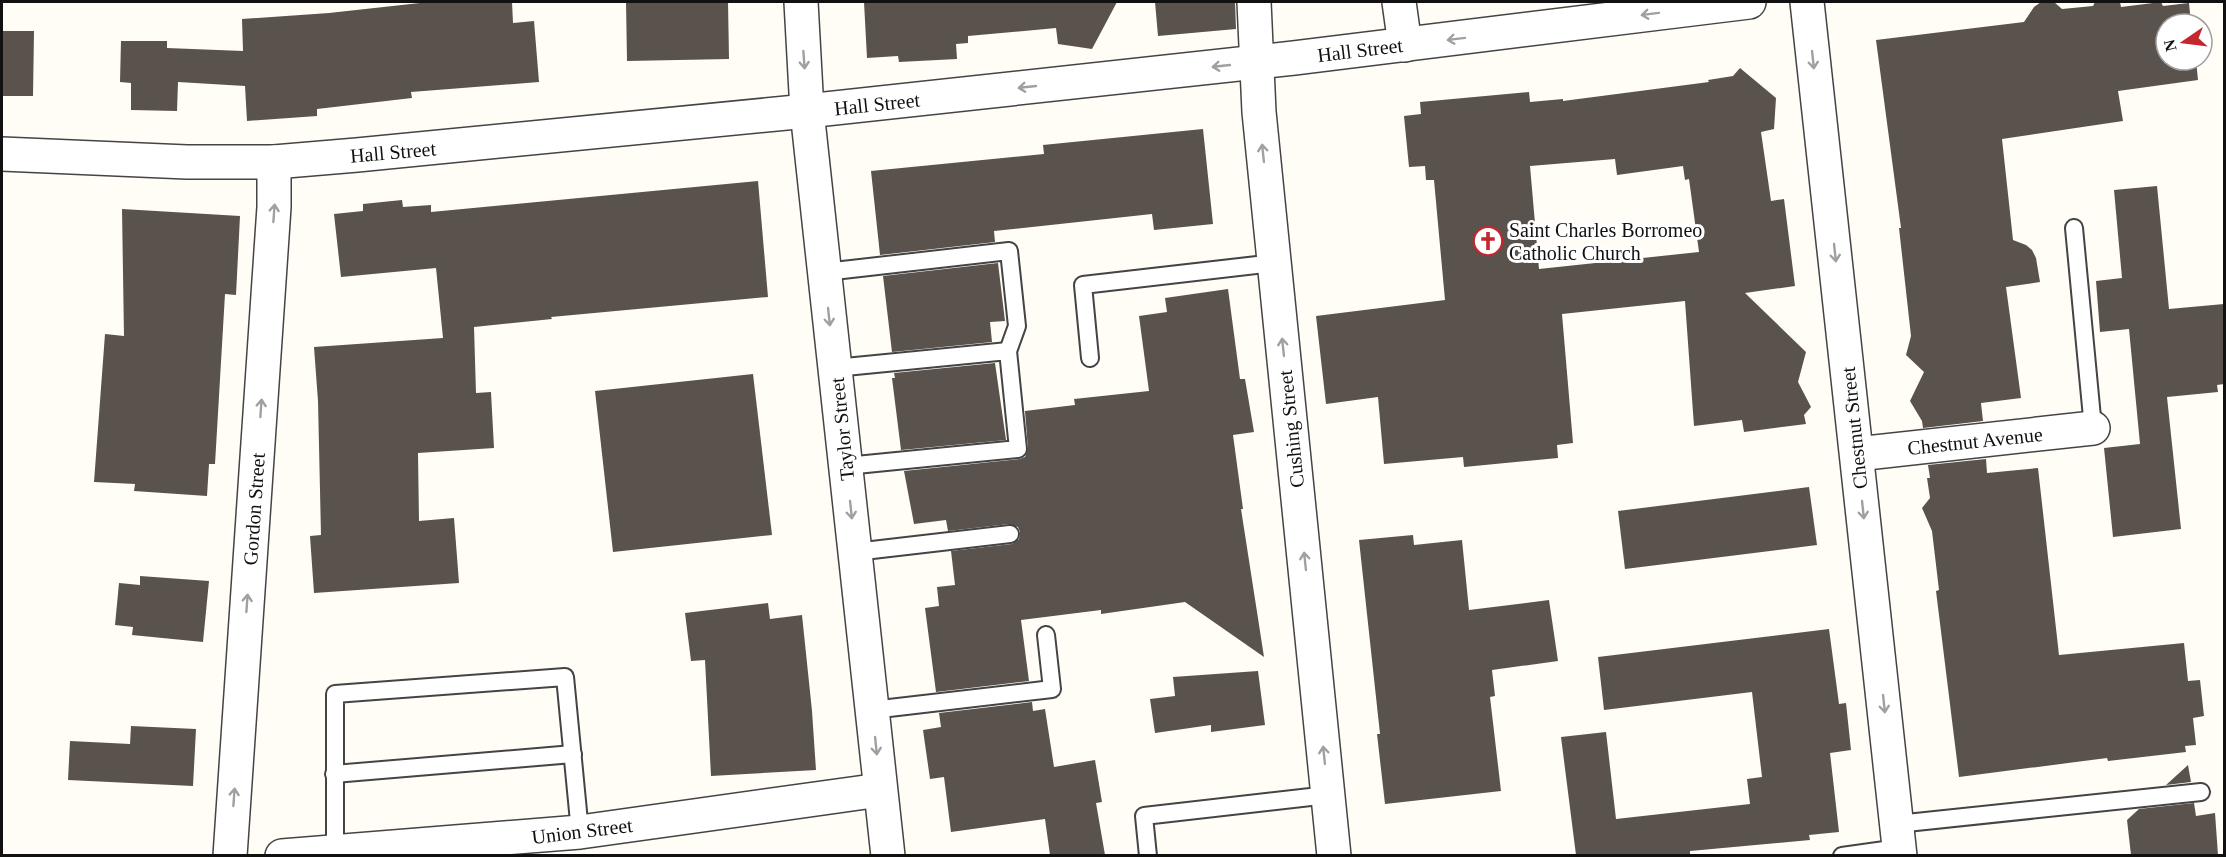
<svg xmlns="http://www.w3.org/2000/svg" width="2226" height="857" font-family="Georgia,serif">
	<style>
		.building { fill: #5a524d; fill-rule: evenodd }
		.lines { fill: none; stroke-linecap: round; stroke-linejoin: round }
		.service-casing { stroke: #444; stroke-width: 20 }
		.minor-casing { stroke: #444; stroke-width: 36 }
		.service { stroke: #fff; stroke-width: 16 }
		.minor { stroke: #fff; stroke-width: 33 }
		.oneway { stroke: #a0a0a0 }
		.labels { text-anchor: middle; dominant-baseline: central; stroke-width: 6; stroke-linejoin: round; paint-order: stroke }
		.street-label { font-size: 20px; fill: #111; stroke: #fff }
		.poi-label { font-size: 20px; fill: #111; stroke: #fff; text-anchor: start }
	</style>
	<rect width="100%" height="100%" fill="#fffdf5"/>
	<g class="building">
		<path d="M 429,2 L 512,2 L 513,23 L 534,21 L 539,82 L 411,92 L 412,98 L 317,109 L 317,116 L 247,121 L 245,86 L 178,82 L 177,111 L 131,110 L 131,83 L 120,82 L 121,41 L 167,41 L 167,48 L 243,51 L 242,19 L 329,13 Z"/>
		<path d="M 626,2 L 728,2 L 729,59 L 627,61 Z"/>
		<path d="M 864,2 L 1117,2 L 1092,49 L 1058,44 L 1056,28 L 968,36 L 968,43 L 956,44 L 957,59 L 899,62 L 898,56 L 867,58 Z"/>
		<path d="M 1155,2 L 1235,2 L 1236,29 L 1158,36 Z"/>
		<path d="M 2041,2 L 2054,2 L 2062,9 L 2093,6 L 2095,2 L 2120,2 L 2121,7 L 2161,2 L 2163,6 L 2189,3 L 2191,24 L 2166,24 L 2166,60 L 2196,60 L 2198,80 L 2118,91 L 2123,121 L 2002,139 L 2013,240 L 2026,245 L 2032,250 L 2036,258 L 2040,282 L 2006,287 L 2021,398 L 1981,403 L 1983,421 L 1923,428 L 1922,421 L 1910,401 L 1924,372 L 1906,355 L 1911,336 L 1899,228 L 1901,228 L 1876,40 L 2024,22 L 2034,7 Z"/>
		<path d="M 2,31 L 34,31 L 33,96 L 2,96 Z"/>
		<path d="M 1740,68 L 1776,98 L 1774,129 L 1761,132 L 1771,201 L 1784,199 L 1795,286 L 1745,293 L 1806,352 L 1798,382 L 1811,407 L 1804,415 L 1806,424 L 1744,432 L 1742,420 L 1694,426 L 1685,301 L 1562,314 L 1573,443 L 1557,445 L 1558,458 L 1464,467 L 1463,457 L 1384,464 L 1378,397 L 1326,404 L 1316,316 L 1445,300 L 1434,180 L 1426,180 L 1425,166 L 1409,167 L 1404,116 L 1421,114 L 1420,102 L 1529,92 L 1530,102 L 1563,99 L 1563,101 L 1709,82 L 1708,80 L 1733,76 ZM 1615,159 L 1617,175 L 1683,166 L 1685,180 L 1689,179 L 1699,252 L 1539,269 L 1530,166 Z"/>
		<path d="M 1203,129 L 1213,224 L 1154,230 L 1152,214 L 994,231 L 995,242 L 880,255 L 871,171 L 1044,154 L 1043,145 Z"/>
		<path d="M 758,181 L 768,297 L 551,317 L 552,319 L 474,327 L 476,393 L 491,392 L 494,448 L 418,453 L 419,521 L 454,518 L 459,583 L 314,593 L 310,536 L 321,535 L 318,401 L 314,347 L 443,338 L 436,268 L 341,277 L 334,214 L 363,211 L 363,204 L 402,200 L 403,207 L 431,205 L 431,212 Z"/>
		<path d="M 2157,186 L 2169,309 L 2224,304 L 2224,384 L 2217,385 L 2218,392 L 2167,397 L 2181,529 L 2113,537 L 2104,448 L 2140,444 L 2129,329 L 2100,332 L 2096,281 L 2122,278 L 2114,190 Z"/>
		<path d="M 122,209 L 240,216 L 236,295 L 225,294 L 215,464 L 209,464 L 207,496 L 134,491 L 135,484 L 94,482 L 105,334 L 124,336 Z"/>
		<path d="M 998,263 L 1005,321 L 990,322 L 992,342 L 892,352 L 883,276 Z"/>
		<path d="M 1228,289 L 1240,379 L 1245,379 L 1254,432 L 1233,435 L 1243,509 L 1241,509 L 1264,657 L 1185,602 L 1101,614 L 1101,610 L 1021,620 L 1029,681 L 936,692 L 925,608 L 939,606 L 937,587 L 955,585 L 951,551 L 1012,544 L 1019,539 L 1020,532 L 1018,527 L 1009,524 L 948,531 L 946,520 L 914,524 L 904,471 L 1020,459 L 1025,457 L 1028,449 L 1025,411 L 1075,405 L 1074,399 L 1149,391 L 1139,316 L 1167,312 L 1165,298 Z"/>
		<path d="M 995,363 L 1006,440 L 901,450 L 892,378 L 895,378 L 894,373 Z"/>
		<path d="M 753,374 L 772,535 L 613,552 L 595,391 Z"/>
		<path d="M 1986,459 L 1987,473 L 2038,468 L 2059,655 L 2184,643 L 2188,681 L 2200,680 L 2204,716 L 2193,718 L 2196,745 L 2185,746 L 2186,752 L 2108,761 L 2107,758 L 1959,777 L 1936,591 L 1939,590 L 1932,531 L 1922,508 L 1930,498 L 1927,478 L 1930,478 L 1928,465 Z"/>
		<path d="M 1809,487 L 1817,545 L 1625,569 L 1618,511 Z"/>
		<path d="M 1413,535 L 1414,545 L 1462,540 L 1469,610 L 1549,600 L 1558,661 L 1492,670 L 1495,696 L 1490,697 L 1501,791 L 1385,804 L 1377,734 L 1380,734 L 1359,540 Z"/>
		<path d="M 140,576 L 209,581 L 203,642 L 132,635 L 133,627 L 115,625 L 119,583 L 140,585 Z"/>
		<path d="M 768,603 L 770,619 L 802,615 L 812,711 L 816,770 L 711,776 L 705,660 L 691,661 L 685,613 Z"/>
		<path d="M 1829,629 L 1839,704 L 1846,703 L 1851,750 L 1830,753 L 1839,832 L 1809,835 L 1810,840 L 1690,851 L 1690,855 L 1576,855 L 1561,737 L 1606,732 L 1616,819 L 1750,804 L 1747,779 L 1762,777 L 1752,692 L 1604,710 L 1598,657 Z"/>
		<path d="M 1258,671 L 1265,725 L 1211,732 L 1211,725 L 1155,733 L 1150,699 L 1175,696 L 1173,677 Z"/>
		<path d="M 1032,702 L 1033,711 L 1045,709 L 1054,767 L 1095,760 L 1102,802 L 1096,803 L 1105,855 L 1050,855 L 1045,819 L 951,832 L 944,777 L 930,779 L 923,730 L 941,727 L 939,713 Z"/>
		<path d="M 131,726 L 196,729 L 193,786 L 68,780 L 70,741 L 130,744 Z"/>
		<path d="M 2188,765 L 2191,782 L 2166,785 Z"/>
		<path d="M 2194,803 L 2196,816 L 2215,813 L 2218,855 L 2131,855 L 2127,820 L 2139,809 Z"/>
	</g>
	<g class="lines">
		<g class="service-casing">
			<g id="service">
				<path d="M 2074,228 L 2093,428"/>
				<path d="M 825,272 L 1009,251 L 1017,326 L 1008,351"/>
				<path d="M 1090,358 L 1083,285 L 1274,263"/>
				<path d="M 835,368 L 1008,351 L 1018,449 L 846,466"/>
				<path d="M 855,552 L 1010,534"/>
				<path d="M 872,710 L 1052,689 L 1046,635"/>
				<path d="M 334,774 L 573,754"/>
				<path d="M 1897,824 L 2201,792"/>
				<path d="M 335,852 L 335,694 L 565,677 L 580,832"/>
				<path d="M 1148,856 L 1144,816 L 1328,795"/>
				<path d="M 1842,856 L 1899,848"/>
			</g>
		</g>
		<g class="minor-casing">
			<g id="minor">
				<path d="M 801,2 L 807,111 L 888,856"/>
				<path d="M 1254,2 L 1259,112 L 1334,856"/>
				<path d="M 1399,2 L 1405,45"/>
				<path d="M 1807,2 L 1900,856"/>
				<path d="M 2,154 L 187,162 L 274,162 L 357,155 L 807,111 L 1294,58 L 1749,2"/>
				<path d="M 1857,454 L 2093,428"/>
				<path d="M 230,856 L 274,207 L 274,162"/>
				<path d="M 282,856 L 580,832 L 880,790"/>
			</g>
		</g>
		<use href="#service" class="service"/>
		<use href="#minor" class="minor"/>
	</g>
	<defs><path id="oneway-shaft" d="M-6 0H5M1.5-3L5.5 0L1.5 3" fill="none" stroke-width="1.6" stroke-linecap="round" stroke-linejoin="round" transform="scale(1.5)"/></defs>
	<g class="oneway">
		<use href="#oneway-shaft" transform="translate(1650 14) rotate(173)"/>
		<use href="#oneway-shaft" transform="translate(1456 39) rotate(173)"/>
		<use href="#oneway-shaft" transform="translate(804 60) rotate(86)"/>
		<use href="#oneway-shaft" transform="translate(1813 60) rotate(84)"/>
		<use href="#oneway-shaft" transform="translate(1221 66) rotate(174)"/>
		<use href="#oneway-shaft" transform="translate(1027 87) rotate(174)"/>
		<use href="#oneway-shaft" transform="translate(1263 153) rotate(-96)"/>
		<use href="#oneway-shaft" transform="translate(274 213) rotate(-86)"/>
		<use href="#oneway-shaft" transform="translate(1835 253) rotate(84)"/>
		<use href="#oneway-shaft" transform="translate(829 317) rotate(84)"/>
		<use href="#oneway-shaft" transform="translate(1283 347) rotate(-96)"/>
		<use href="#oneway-shaft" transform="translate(261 408) rotate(-86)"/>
		<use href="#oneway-shaft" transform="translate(851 510) rotate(84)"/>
		<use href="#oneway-shaft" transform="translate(1863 510) rotate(84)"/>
		<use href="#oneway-shaft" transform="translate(1305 561) rotate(-96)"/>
		<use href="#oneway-shaft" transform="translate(247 603) rotate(-86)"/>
		<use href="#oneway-shaft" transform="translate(1884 704) rotate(84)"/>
		<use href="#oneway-shaft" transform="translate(876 746) rotate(84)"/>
		<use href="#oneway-shaft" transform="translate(1324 755) rotate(-96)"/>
		<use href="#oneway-shaft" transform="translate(234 797) rotate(-86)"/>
	</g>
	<defs>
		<g id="church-ring" transform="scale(1.5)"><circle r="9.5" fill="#fff" stroke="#c4262e" stroke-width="1.5"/><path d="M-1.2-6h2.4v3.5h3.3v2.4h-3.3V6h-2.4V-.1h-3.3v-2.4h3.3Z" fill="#c4262e"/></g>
	</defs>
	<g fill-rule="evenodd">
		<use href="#church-ring" x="1488" y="241"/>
	</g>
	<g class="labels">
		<g class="street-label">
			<text transform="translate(1360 50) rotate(-7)">Hall Street</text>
			<text transform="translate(877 104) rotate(-6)">Hall Street</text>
			<text transform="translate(393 152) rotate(-5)">Hall Street</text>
			<text transform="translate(1854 428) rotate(-96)">Chestnut Street</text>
			<text transform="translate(842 429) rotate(-96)">Taylor Street</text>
			<text transform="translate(1291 429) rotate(-96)">Cushing Street</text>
			<text transform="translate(1975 441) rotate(-6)">Chestnut Avenue</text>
			<text transform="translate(254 509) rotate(-86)">Gordon Street</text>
			<text transform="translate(582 831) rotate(-7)">Union Street</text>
		</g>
		<g class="poi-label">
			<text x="1509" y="230">Saint Charles Borromeo<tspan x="1509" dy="23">Catholic Church</tspan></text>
		</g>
	</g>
	<rect width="2226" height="857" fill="none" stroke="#111111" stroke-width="6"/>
	<g transform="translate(2184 42) rotate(256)"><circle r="28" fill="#ffffff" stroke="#a0a0a0" stroke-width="1.5"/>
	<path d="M0-4.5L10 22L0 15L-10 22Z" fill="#c4262e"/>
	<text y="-9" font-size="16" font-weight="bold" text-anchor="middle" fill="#111111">N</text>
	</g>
</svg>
